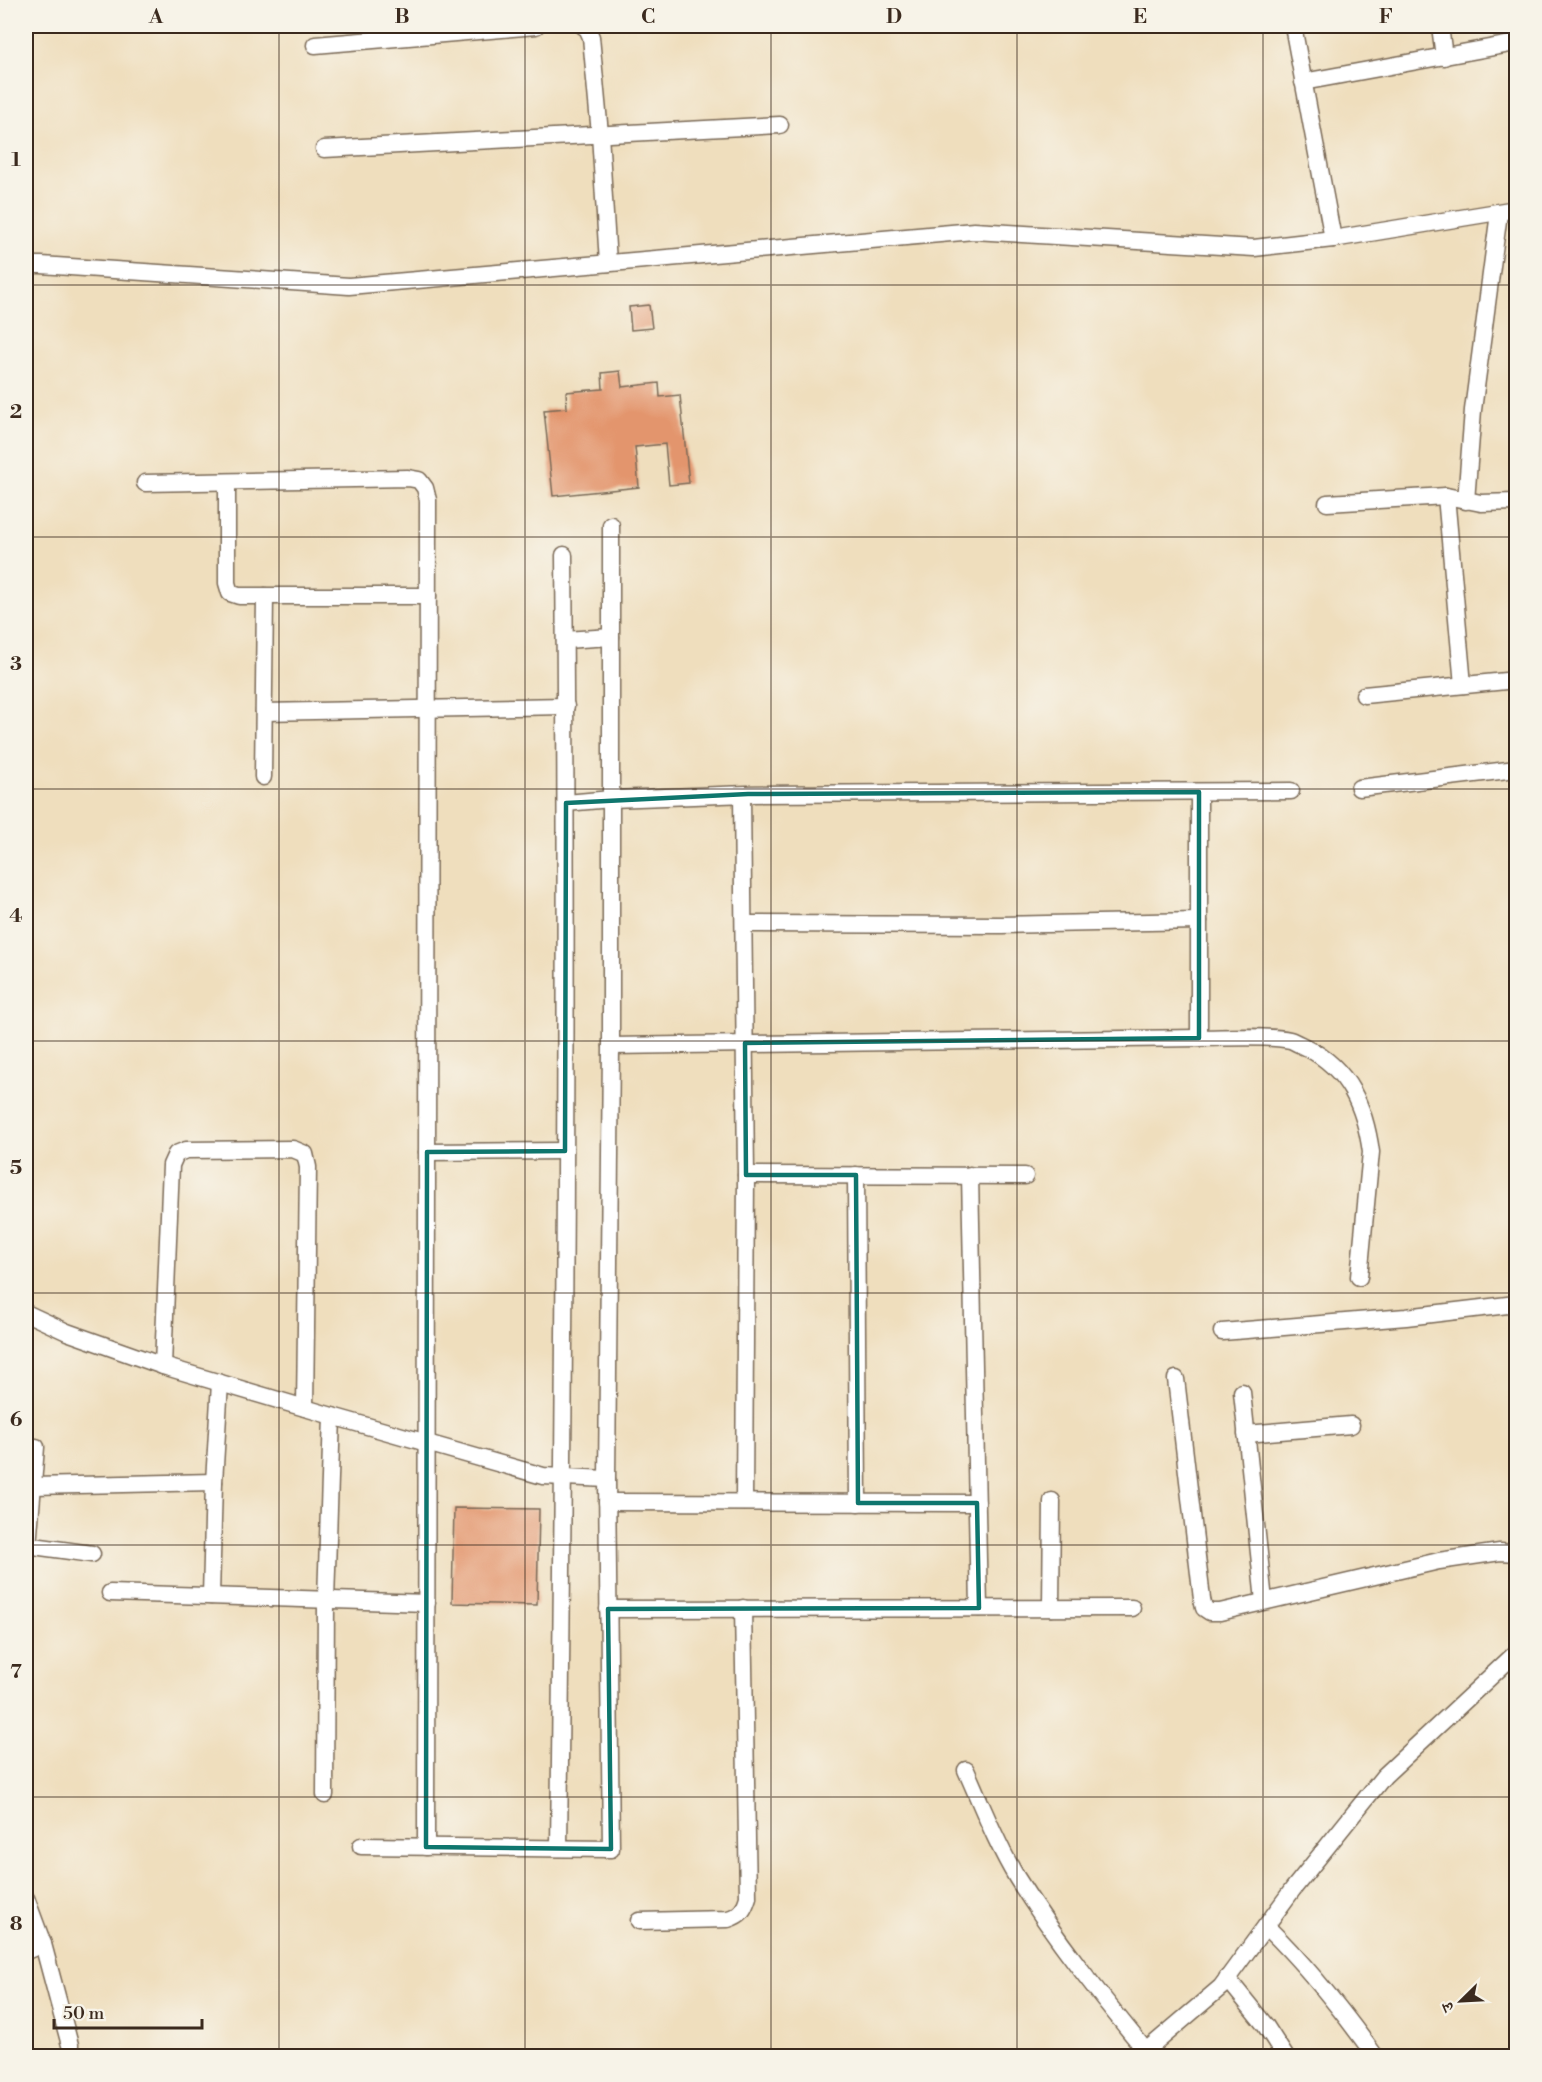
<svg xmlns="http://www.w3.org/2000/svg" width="1542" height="2082" font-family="'Libre Bodoni','Noto Serif Devanagari',serif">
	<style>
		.building { fill: #e3956d }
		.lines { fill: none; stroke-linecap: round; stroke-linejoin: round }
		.street-casing { stroke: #7a6956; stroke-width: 19 }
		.street { stroke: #fff; stroke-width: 16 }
		.marked { fill: none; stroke: #0f766e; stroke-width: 4.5; stroke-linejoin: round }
		.grid { fill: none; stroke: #3b2a1e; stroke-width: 1.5; stroke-opacity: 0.55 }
		.neatline { fill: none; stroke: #3b2a1e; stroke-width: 2 }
		.grid-label { font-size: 20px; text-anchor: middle; font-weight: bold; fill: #3b2a1e }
	</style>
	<rect width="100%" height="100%" fill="#f7f3e8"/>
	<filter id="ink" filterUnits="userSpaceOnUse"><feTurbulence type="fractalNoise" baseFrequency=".0167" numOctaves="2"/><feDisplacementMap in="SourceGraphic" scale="12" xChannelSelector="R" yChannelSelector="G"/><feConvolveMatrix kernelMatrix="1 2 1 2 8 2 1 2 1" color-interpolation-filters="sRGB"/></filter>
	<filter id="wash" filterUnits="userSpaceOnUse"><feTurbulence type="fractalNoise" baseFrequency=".008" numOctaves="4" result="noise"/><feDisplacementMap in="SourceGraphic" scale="24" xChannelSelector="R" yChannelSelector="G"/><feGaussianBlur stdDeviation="1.35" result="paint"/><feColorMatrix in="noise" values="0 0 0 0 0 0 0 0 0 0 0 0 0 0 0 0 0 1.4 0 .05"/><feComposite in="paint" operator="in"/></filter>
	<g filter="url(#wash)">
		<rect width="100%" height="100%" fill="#efdebd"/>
		<g id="blocks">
			<g class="building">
				<path d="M 649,305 L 652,328 L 631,330 L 629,307 Z"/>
				<path d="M 620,371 L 622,387 L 659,383 L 660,397 L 680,395 L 689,483 L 669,485 L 665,444 L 635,447 L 639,487 L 553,496 L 544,410 L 567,408 L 566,392 L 603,389 L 602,373 Z"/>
				<path d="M 454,1508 L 539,1509 L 537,1605 L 452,1603 Z"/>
			</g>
		</g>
	</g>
	<g filter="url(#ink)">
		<use href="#blocks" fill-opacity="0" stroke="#7a6956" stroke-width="1.5"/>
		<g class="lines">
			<g class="street-casing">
				<g id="street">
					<path d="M 583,26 L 587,28 L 591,37 L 600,134 L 608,263"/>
					<path d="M 1293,26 L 1333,239"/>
					<path d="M 1440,26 L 1444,57"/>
					<path d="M 315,45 L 536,26"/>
					<path d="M 1303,82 L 1516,43"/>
					<path d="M 324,149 L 780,125"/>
					<path d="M 26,265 L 41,265 L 349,286 L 974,231 L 1254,248 L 1333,239 L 1516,209"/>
					<path d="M 227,482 L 227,583 L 230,593 L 239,596 L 428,596"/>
					<path d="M 145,483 L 408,478 L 419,480 L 425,488 L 428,500 L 426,1847"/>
					<path d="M 1446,496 L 1463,685"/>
					<path d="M 1466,501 L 1473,410 L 1499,213"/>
					<path d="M 1327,503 L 1446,496 L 1481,503 L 1516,502"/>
					<path d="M 565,640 L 611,637"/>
					<path d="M 1364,695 L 1516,680"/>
					<path d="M 264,712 L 566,706"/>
					<path d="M 263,777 L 265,596"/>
					<path d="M 1359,788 L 1516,769"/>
					<path d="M 742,795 L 746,1175 L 744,1502"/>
					<path d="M 566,803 L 611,799 L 748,794 L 1291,791"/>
					<path d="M 744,924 L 1001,925 L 1199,921"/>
					<path d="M 1199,1038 L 1199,792"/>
					<path d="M 611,1046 L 1199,1038 C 1224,1038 1267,1035 1290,1040 C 1296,1042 1302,1046 1307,1048 C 1349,1069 1365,1108 1371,1152 L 1359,1277"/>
					<path d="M 427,1152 L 565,1151"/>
					<path d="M 746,1175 L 1025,1176"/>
					<path d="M 856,1175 L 858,1503"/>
					<path d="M 970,1175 L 979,1608"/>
					<path d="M 26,1313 L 67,1332 L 163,1366 L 332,1416 L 543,1476 L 607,1479"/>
					<path d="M 1222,1332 L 1406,1317 L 1516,1304"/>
					<path d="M 163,1366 L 171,1165 L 176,1154 L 186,1150 L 293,1149 L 305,1154 L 308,1167 L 305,1408"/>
					<path d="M 1176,1379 L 1202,1599 L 1204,1608 L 1210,1612 L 1220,1612 L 1439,1561 L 1500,1552 L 1516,1553"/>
					<path d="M 1242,1392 L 1264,1601"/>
					<path d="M 1246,1434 L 1351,1425"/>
					<path d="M 33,1486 L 214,1482"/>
					<path d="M 607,1502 L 977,1503"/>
					<path d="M 26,1545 L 92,1554"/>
					<path d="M 28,1546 L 36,1447"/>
					<path d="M 110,1593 L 427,1603"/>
					<path d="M 211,1596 L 214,1482 L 220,1383"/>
					<path d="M 1051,1608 L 1052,1501"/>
					<path d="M 608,1609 L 1132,1608"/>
					<path d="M 966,1770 C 982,1806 996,1843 1017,1878 C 1055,1939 1100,1995 1146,2051"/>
					<path d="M 325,1795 L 326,1600 L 332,1416"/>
					<path d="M 361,1846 L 611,1849 L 607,1479 L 611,1046 L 611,525"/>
					<path d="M 559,1848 C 564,1417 568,986 564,555"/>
					<path d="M 26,1898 L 43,1944 L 70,2045"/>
					<path d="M 639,1921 L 728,1919 C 741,1915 744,1910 748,1897 L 743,1608"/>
					<path d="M 1266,1926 C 1307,1966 1342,2010 1375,2056"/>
					<path d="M 26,1951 L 43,1944"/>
					<path d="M 1227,1978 L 1265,2025 L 1285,2056"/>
					<path d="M 1140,2056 L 1221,1987 L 1293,1889 L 1384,1776 L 1516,1653"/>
				</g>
			</g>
			<use href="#street" class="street"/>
		</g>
	</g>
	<path class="marked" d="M 1199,792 L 1199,1038 L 745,1043 L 746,1175 L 856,1175 L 858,1503 L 977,1503 L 979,1608 L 608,1609 L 611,1849 L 426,1847 L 427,1152 L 565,1151 L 566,803 L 748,794 Z"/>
	<path class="grid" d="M 279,26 L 279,2056M 525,26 L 525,2056M 771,26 L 771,2056M 1017,26 L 1017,2056M 1263,26 L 1263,2056M 26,285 L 1516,285M 26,537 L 1516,537M 26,789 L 1516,789M 26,1041 L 1516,1041M 26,1293 L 1516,1293M 26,1545 L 1516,1545M 26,1797 L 1516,1797"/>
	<rect width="1542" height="2082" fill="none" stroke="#f7f3e8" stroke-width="66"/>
	<g transform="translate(1461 2001) rotate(246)" stroke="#f7f3e8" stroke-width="4.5" paint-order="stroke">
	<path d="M0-4.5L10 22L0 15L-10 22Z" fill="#3b2a1e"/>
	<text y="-9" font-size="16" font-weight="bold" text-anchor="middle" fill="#3b2a1e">उ</text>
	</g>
	<path d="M54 2019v9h148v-9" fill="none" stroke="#3b2a1e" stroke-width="3"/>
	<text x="63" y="2019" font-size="18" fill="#3b2a1e" stroke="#f7f3e8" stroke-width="4.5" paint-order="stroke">50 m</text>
	<rect x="33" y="33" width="1476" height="2016" class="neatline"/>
	<g class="grid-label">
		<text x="156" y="23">A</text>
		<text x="402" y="23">B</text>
		<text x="648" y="23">C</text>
		<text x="894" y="23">D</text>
		<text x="1140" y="23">E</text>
		<text x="1386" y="23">F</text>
		<text x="16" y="166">1</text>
		<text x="16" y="418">2</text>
		<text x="16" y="670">3</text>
		<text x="16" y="922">4</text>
		<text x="16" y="1174">5</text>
		<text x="16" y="1426">6</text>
		<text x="16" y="1678">7</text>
		<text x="16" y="1930">8</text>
	</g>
</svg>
